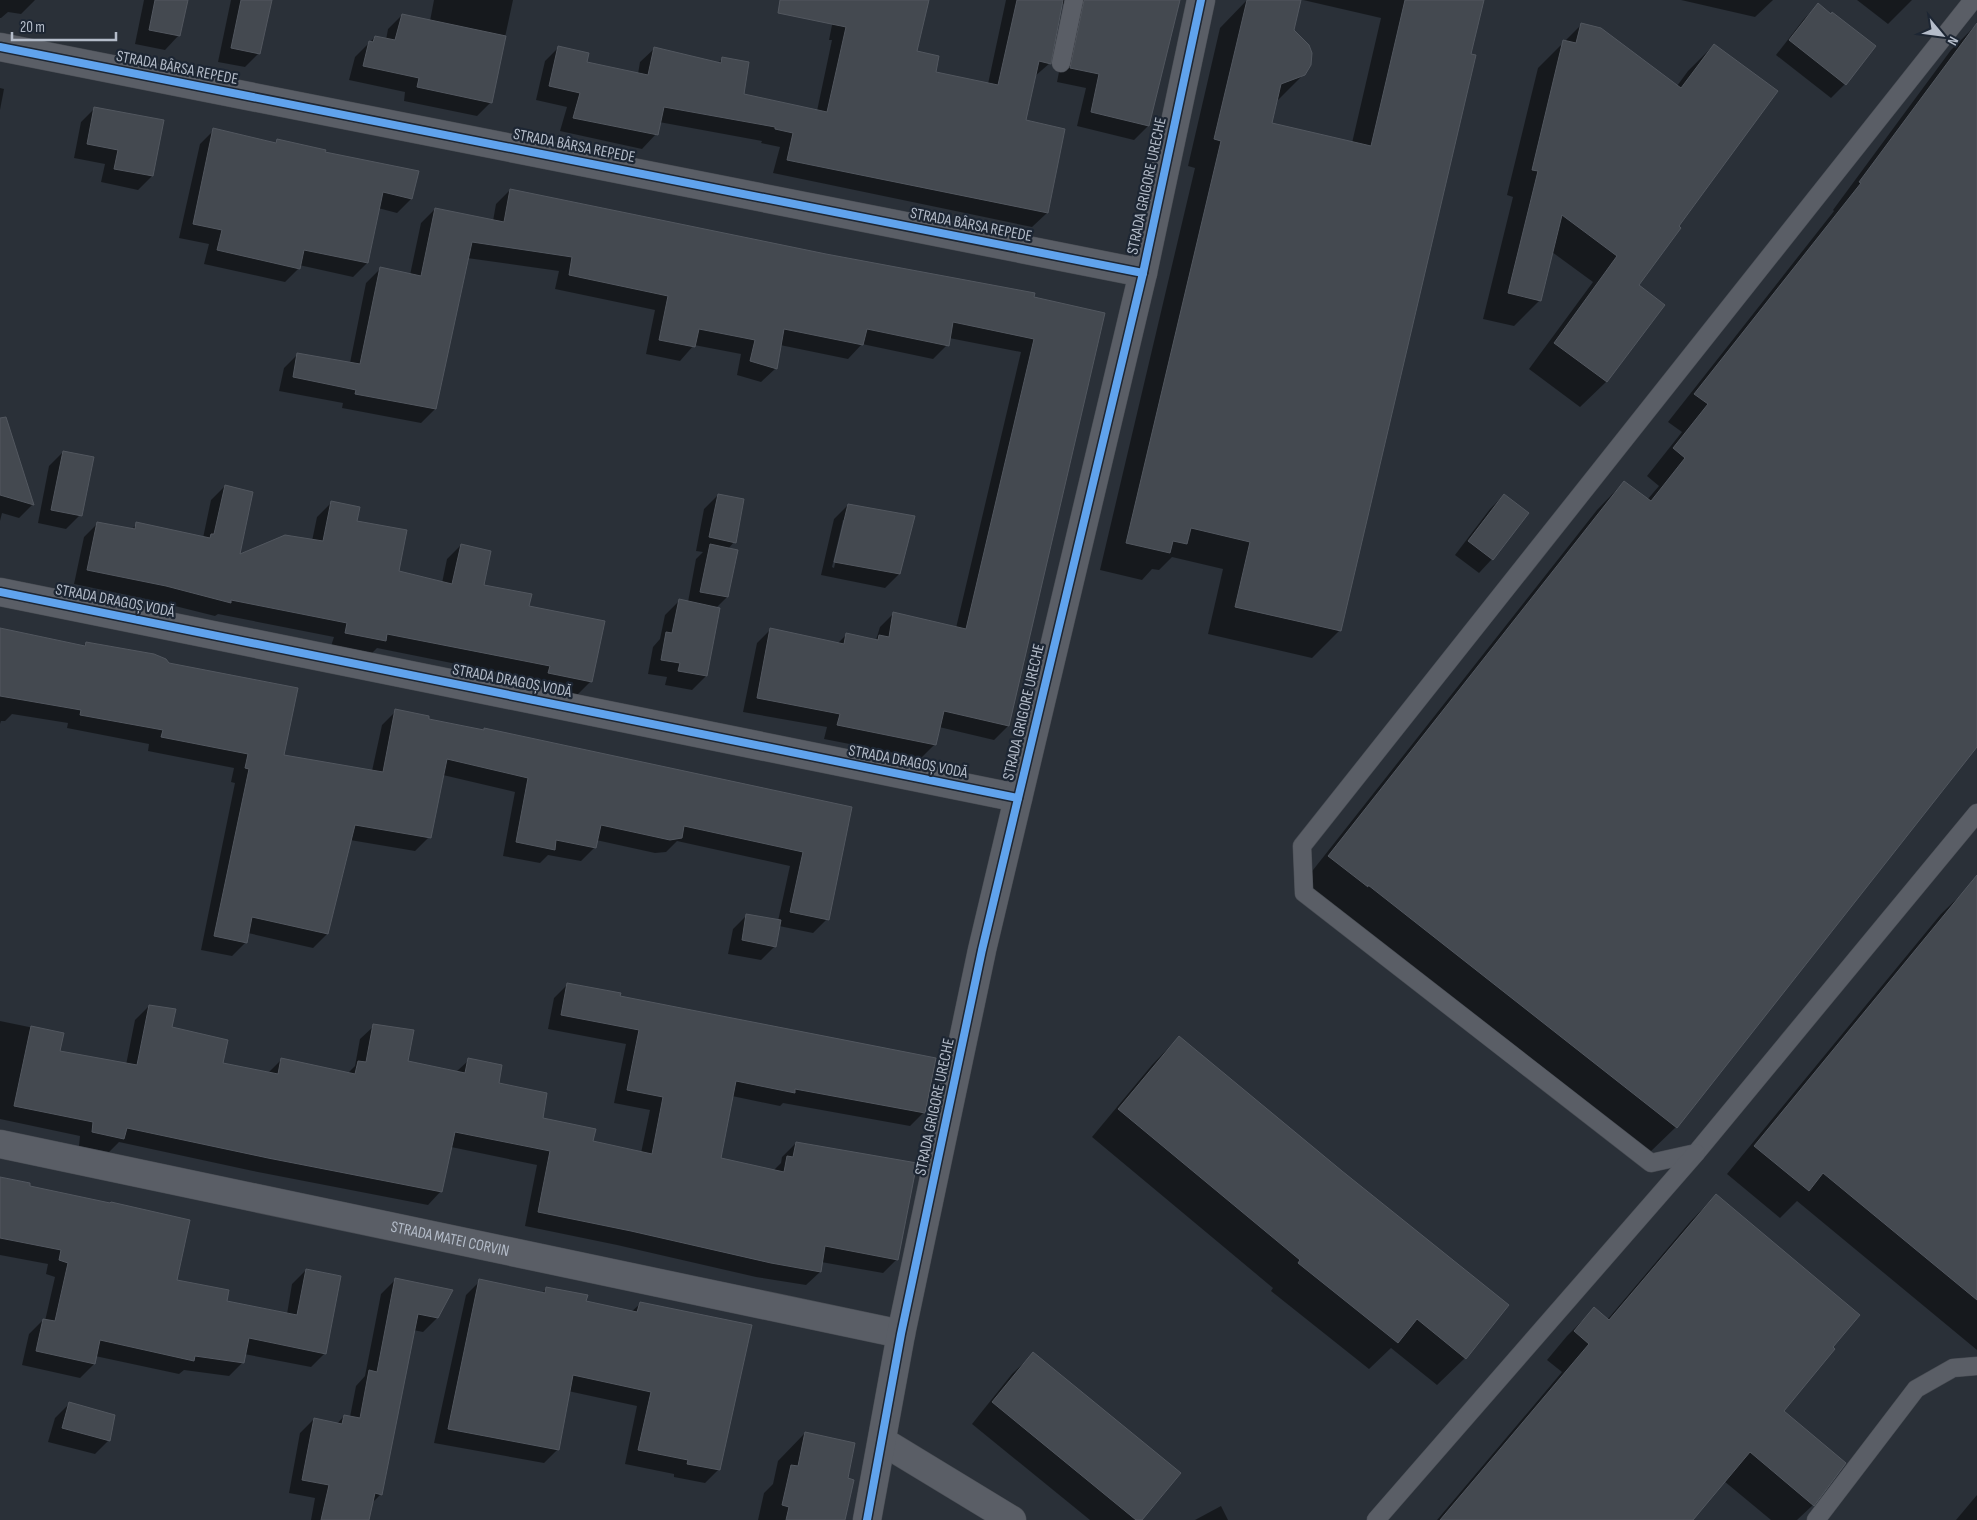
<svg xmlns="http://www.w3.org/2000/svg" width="1977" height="1520" font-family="'Sofia Sans Condensed',sans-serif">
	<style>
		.shadow { fill: #0007; fill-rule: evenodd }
		.building { fill: #444950; stroke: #52575f }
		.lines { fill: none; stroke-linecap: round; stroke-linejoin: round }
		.lane-casing { stroke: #484c53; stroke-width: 19 }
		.street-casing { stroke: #484c53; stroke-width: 29 }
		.lane { stroke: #5a5e66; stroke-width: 18 }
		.street { stroke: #5a5e66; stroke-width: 28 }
		.cycleway-casing { stroke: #1d2633; stroke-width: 11 }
		.cycleway { stroke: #60a3ed; stroke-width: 8 }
		.labels { text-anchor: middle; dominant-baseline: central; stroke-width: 4.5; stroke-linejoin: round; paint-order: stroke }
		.street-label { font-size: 16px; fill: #b4bcc9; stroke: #1d2633 }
	</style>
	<rect width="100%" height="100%" fill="#2a3038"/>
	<g class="shadow">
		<path d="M 0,0 L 35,0 L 21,14 L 8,12 L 1,18 L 0,18 Z"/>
		<path d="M 144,0 L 186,0 L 179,35 L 165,50 L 135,44 Z"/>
		<path d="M 231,0 L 271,0 L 259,53 L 245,67 L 218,62 Z"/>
		<path d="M 434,0 L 513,0 L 491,102 L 477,116 L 404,101 L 405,92 L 349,80 L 355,57 L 375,37 L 386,40 L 388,29 L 402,15 L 430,21 Z"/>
		<path d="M 837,0 L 927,0 L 916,52 L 934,73 L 988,84 L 1006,0 L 1178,0 L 1148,126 L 1134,140 L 1077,126 L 1086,88 L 1057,82 L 1071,12 L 1067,6 L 1061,3 L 1050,63 L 1034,77 L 1024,121 L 1064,130 L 1047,213 L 1032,227 L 773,173 L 780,147 L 761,143 L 762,141 L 659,122 L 656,134 L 642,149 L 560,131 L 567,107 L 536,100 L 545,61 L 559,47 L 585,63 L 638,74 L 640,62 L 655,48 L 717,64 L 722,59 L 743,95 L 817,111 L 832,40 L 829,40 Z"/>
		<path d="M 1247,0 L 1300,0 L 1292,31 L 1304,74 L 1276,102 L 1270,124 L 1352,143 L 1381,18 L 1303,0 L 1483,0 L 1470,55 L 1475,56 L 1339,631 L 1312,658 L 1208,634 L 1223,569 L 1172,557 L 1159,570 L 1152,569 L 1142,580 L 1100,570 L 1195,168 L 1188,166 L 1220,28 Z"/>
		<path d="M 1681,0 L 1773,0 L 1755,17 Z"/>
		<path d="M 1857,0 L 1912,0 L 1888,24 Z"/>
		<path d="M 1818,5 L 1874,47 L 1845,84 L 1831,98 L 1776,55 L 1804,19 Z"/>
		<path d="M 1582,24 L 1677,86 L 1688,71 L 1714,45 L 1677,226 L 1637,286 L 1663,305 L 1606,382 L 1580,407 L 1529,369 L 1593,282 L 1552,252 L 1540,300 L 1514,326 L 1483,319 L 1513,197 L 1507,195 L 1538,68 Z"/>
		<path d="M 1977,24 L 1977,745 L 1676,1127 L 1648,1154 L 1302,884 L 1597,510 L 1624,482 L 1647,500 L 1659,486 L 1647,476 L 1682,432 L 1668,422 L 1834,211 L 1833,210 L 1951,50 Z"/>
		<path d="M 0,88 L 4,89 L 0,110 Z"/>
		<path d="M 95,108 L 152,176 L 138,190 L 101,182 L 105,164 L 74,158 L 81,122 Z"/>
		<path d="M 214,130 L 274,143 L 277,141 L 324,153 L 411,199 L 397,213 L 378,208 L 367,263 L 353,277 L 299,265 L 299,268 L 285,282 L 204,264 L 209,244 L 179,238 L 200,144 Z"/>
		<path d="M 510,190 L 1033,298 L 1104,314 L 1008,726 L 994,740 L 939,727 L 935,744 L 921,758 L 824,739 L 827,727 L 743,712 L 757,643 L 771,629 L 837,644 L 846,635 L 876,640 L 880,627 L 894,613 L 956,628 L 1021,352 L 949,338 L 947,345 L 933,359 L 862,344 L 848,359 L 780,345 L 775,369 L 761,382 L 737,375 L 741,354 L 694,345 L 680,361 L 646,354 L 655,310 L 555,289 L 559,271 L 467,258 L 435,409 L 421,423 L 342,408 L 343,403 L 279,391 L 284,368 L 298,354 L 350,363 L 366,283 L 380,269 L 410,275 L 421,223 L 435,209 L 493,221 L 496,204 Z"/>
		<path d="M 0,442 L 33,504 L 19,518 L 2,513 L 0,521 Z"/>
		<path d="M 63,452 L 80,515 L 66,529 L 38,523 L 49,466 Z"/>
		<path d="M 225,486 L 239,556 L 312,541 L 317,517 L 331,503 L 355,522 L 398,572 L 442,583 L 447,559 L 461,545 L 482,586 L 528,607 L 591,681 L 577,695 L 535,687 L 536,680 L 377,648 L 371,654 L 331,646 L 334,637 L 218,614 L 215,616 L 151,600 L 74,584 L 84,537 L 98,523 L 131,530 L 137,524 L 203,538 L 211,500 Z"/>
		<path d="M 718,495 L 734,542 L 728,549 L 727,597 L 716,608 L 706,676 L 692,690 L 665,685 L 667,677 L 648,674 L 653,647 L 660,639 L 665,615 L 679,601 L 688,602 L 696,559 L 703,552 L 696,551 L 704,509 Z"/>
		<path d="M 1504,495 L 1492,559 L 1479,573 L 1455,555 L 1490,509 Z"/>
		<path d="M 848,505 L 899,574 L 885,588 L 821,575 L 834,519 ZM 843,520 L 845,520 L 834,568 L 832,567 Z"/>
		<path d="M 0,628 L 83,646 L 86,643 L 283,756 L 372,771 L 382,725 L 396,711 L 427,720 L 483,731 L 485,729 L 850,808 L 827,919 L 813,933 L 779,926 L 775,946 L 761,960 L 728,954 L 733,929 L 747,915 L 778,921 L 790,866 L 677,841 L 666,852 L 655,853 L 596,840 L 595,847 L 581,861 L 548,855 L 540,863 L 503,856 L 515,792 L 443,775 L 429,837 L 415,851 L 350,840 L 327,934 L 313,948 L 248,933 L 246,942 L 232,956 L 201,950 L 235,783 L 231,782 L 234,768 L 148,751 L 149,744 L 67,728 L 68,723 L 12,714 L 5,721 L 1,721 L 0,724 Z"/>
		<path d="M 1969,887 L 1977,894 L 1977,1350 L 1797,1201 L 1780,1218 L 1727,1174 L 1941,914 Z"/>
		<path d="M 568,984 L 619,997 L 924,1112 L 910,1126 L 783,1103 L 780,1106 L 732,1096 L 720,1159 L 773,1171 L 781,1163 L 782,1157 L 796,1143 L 897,1259 L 883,1273 L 821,1262 L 820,1272 L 806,1285 L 756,1277 L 617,1245 L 525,1226 L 537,1165 L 451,1147 L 441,1191 L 428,1205 L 253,1171 L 119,1142 L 109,1152 L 79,1146 L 80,1136 L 0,1119 L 0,1021 L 63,1034 L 59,1052 L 126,1065 L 135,1020 L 149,1006 L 171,1028 L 222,1064 L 268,1073 L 281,1060 L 347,1074 L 355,1066 L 360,1039 L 374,1026 L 406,1062 L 456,1072 L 469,1060 L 541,1119 L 591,1142 L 641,1153 L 650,1110 L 614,1103 L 626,1044 L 548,1029 L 554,998 Z"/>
		<path d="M 1179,1037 L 1465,1358 L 1437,1385 L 1391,1348 L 1369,1369 L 1271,1291 L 1273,1288 L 1092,1137 L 1152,1065 Z"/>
		<path d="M 0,1179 L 28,1187 L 175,1281 L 225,1302 L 287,1314 L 292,1284 L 306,1270 L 325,1353 L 311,1367 L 244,1354 L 243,1362 L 229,1376 L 184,1370 L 179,1374 L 95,1356 L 94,1364 L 80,1378 L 22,1365 L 29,1334 L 43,1320 L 45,1321 L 55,1277 L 46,1274 L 48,1264 L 0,1255 Z"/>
		<path d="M 1716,1195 L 1831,1347 L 1782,1411 L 1813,1505 L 1797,1520 L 1771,1520 L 1724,1481 L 1691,1520 L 1437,1520 L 1562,1372 L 1547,1360 L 1567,1336 L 1594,1309 L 1607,1320 L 1689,1223 Z"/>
		<path d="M 395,1280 L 437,1318 L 423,1332 L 413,1330 L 381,1494 L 371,1504 L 368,1520 L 311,1520 L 315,1498 L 289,1493 L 300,1433 L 314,1419 L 337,1424 L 344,1416 L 350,1417 L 356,1386 L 365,1376 L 381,1294 Z"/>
		<path d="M 480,1281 L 542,1293 L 547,1288 L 585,1302 L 631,1312 L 640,1304 L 719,1469 L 705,1483 L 674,1477 L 674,1474 L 625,1464 L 637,1406 L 568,1391 L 558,1449 L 544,1463 L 434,1443 L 466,1295 Z"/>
		<path d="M 1033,1354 L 1141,1520 L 1090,1520 L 972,1424 L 1012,1374 Z"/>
		<path d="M 69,1404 L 109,1440 L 95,1454 L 48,1442 L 55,1418 Z"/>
		<path d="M 805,1433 L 847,1479 L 842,1520 L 758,1520 L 764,1493 L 773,1484 L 778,1461 Z"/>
		<path d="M 1977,1495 L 1977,1520 L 1956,1520 Z"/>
		<path d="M 1221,1506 L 1228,1520 L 1195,1520 Z"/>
	</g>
	<g class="building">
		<path d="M 155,0 L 188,0 L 180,36 L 149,30 Z"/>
		<path d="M 241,0 L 272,0 L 260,54 L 231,48 Z"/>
		<path d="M 780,0 L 929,0 L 917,51 L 939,56 L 936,72 L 998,85 L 1017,0 L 1063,0 L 1051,64 L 1039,61 L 1026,120 L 1065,129 L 1048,213 L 787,160 L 793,133 L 775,129 L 775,127 L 664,107 L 658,135 L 573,118 L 580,93 L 549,86 L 558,46 L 589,53 L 587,62 L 648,75 L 654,47 L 721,63 L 722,57 L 749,62 L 744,94 L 827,112 L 846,27 L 778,13 Z"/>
		<path d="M 1084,0 L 1180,0 L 1149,126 L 1091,112 L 1099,74 L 1070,68 Z"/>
		<path d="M 1247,0 L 1301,0 L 1294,30 L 1309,45 L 1312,53 L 1311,65 L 1305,75 L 1281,84 L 1272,123 L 1371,146 L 1405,0 L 1484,0 L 1471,54 L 1476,55 L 1341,631 L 1235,607 L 1250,542 L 1191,528 L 1187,544 L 1173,541 L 1170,553 L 1126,543 L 1221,141 L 1214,139 Z"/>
		<path d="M 1818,3 L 1831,14 L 1832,12 L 1876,46 L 1846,85 L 1789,40 Z"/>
		<path d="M 402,14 L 506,36 L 492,103 L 417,87 L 419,78 L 363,66 L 369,41 L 373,42 L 375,36 L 395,40 Z"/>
		<path d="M 1581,23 L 1601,28 L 1681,88 L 1714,44 L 1778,91 L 1679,226 L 1681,228 L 1639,285 L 1665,305 L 1607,382 L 1554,343 L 1617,256 L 1562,215 L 1541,301 L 1508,293 L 1538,171 L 1532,170 L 1563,40 L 1576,43 Z"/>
		<path d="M 1977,23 L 1977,747 L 1677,1128 L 1368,885 L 1368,887 L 1328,856 L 1624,481 L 1651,501 L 1685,458 L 1673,448 L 1708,404 L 1694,394 L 1861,183 L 1859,182 Z"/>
		<path d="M 94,107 L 164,120 L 153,176 L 114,169 L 118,150 L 87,144 Z"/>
		<path d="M 213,128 L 276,143 L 277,139 L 326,150 L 325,152 L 419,171 L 412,199 L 383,192 L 368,263 L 304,250 L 300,269 L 217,250 L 222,230 L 193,224 Z"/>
		<path d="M 510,189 L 826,254 L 1035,293 L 1034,297 L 1105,313 L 1009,726 L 944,711 L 936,745 L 837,725 L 840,714 L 757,698 L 770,628 L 844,644 L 846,633 L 878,640 L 879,635 L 889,637 L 893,612 L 966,629 L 1034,339 L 953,322 L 949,346 L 867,329 L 863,345 L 784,329 L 777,369 L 750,361 L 755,340 L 699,329 L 695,347 L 659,340 L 668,296 L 569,275 L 572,257 L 472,242 L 436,409 L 355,394 L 356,390 L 293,377 L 297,353 L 360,364 L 380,267 L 421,276 L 435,208 L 504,222 Z"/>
		<path d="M 6,417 L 34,505 L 0,495 L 0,418 Z"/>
		<path d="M 63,451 L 94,457 L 82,516 L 51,510 Z"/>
		<path d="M 225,485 L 253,492 L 240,554 L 285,535 L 323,541 L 331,501 L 360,507 L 357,521 L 407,530 L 399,571 L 452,584 L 461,544 L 491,551 L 484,585 L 532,594 L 529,606 L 605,621 L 592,682 L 548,673 L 550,666 L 387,634 L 386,641 L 345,633 L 347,623 L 231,600 L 231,603 L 166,586 L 87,570 L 97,522 L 135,529 L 136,522 L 210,538 L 211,534 L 214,534 Z"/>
		<path d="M 718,494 L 744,499 L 736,543 L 709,537 Z"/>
		<path d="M 1504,494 L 1529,513 L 1493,560 L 1468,541 Z"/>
		<path d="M 848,504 L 915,516 L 900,574 L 834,562 Z"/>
		<path d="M 710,544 L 738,550 L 728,597 L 700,592 Z"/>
		<path d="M 679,599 L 720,608 L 707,676 L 678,671 L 680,663 L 661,660 L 666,632 L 672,633 Z"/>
		<path d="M 0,628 L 85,646 L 86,642 L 154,654 L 166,659 L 169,663 L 298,688 L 284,755 L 383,772 L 395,709 L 429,716 L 429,719 L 484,730 L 484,728 L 852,807 L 829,920 L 790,912 L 803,852 L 684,826 L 682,838 L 670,840 L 601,825 L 596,848 L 556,840 L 555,850 L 516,842 L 528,778 L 447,759 L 431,838 L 355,825 L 328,934 L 252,917 L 247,943 L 214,936 L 249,769 L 245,768 L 248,754 L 161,737 L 163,730 L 80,715 L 81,710 L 0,696 Z"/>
		<path d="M 1977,875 L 1977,1300 L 1823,1173 L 1809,1191 L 1754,1146 Z"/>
		<path d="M 746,914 L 781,920 L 776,947 L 742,940 Z"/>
		<path d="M 567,983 L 621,993 L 620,996 L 936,1058 L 925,1113 L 795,1089 L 795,1093 L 736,1081 L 721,1158 L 784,1172 L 787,1156 L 793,1157 L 796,1142 L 917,1163 L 898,1260 L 825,1246 L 821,1272 L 771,1263 L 631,1231 L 538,1212 L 550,1151 L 455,1132 L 442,1192 L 268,1158 L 127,1128 L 124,1139 L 92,1132 L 93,1122 L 14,1106 L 31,1026 L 64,1033 L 60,1051 L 137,1065 L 149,1005 L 176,1009 L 172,1027 L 228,1040 L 223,1063 L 278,1074 L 281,1058 L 355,1074 L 358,1061 L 366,1062 L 373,1024 L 414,1030 L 408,1061 L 465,1073 L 468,1058 L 502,1065 L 499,1083 L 547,1093 L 543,1118 L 596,1129 L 593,1141 L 652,1154 L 663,1097 L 627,1090 L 639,1030 L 561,1015 Z"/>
		<path d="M 1179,1036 L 1342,1171 L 1509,1305 L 1466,1359 L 1417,1319 L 1398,1343 L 1298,1263 L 1300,1260 L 1118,1109 Z"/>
		<path d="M 0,1177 L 30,1183 L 30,1186 L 110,1203 L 111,1202 L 190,1220 L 177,1280 L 229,1290 L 227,1301 L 297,1315 L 306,1269 L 341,1276 L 326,1354 L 249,1338 L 244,1363 L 195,1356 L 194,1361 L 100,1340 L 95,1364 L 36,1351 L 43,1319 L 55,1321 L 68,1263 L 59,1260 L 61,1250 L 0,1238 Z"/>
		<path d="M 1716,1194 L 1860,1315 L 1833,1347 L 1835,1349 L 1784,1411 L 1846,1463 L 1814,1506 L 1750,1452 L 1693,1520 L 1440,1520 L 1589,1344 L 1574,1331 L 1594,1307 L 1609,1320 Z"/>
		<path d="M 395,1278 L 453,1290 L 438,1318 L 418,1314 L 382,1495 L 375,1493 L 369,1520 L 321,1520 L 329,1485 L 302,1480 L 314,1418 L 342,1424 L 344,1415 L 360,1418 L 369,1370 L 377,1372 Z"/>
		<path d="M 479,1279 L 545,1293 L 546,1287 L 588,1295 L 586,1301 L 637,1312 L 640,1302 L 752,1325 L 720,1470 L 687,1464 L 688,1460 L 638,1450 L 651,1392 L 573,1375 L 559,1450 L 448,1429 Z"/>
		<path d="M 1033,1352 L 1181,1473 L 1142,1520 L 1136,1520 L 992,1402 Z"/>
		<path d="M 69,1402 L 115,1415 L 110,1441 L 62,1428 Z"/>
		<path d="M 805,1432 L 855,1443 L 848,1478 L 854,1480 L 845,1520 L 786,1520 L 789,1507 L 782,1505 L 791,1465 L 798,1466 Z"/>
	</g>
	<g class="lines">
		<g class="lane-casing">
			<g id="lane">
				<path d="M 1973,0 L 1302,846 L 1304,893 L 1651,1163 L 1696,1153 L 1977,813"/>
				<path d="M 1061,63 L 1074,0"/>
				<path d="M 1376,1520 L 1696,1153"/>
				<path d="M 1816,1520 L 1916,1389 L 1953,1368 L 1977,1366"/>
			</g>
		</g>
		<g class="street-casing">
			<g id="street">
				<path d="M 0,47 L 1143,273"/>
				<path d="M 0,592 L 1018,798"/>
				<path id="s1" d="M 0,1144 L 901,1334"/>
				<path d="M 882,1441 L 1012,1520"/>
				<path d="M 867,1520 L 901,1334 L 982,950 L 1143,273 L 1201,0"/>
			</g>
		</g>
		<use href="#lane" class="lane"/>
		<use href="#street" class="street"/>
		<g class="cycleway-casing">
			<g id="cycleway">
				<path d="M 0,47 L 1143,273"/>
				<path d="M 0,592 L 1018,798"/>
				<path d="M 867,1520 L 901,1334 L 982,950 L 1143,273 L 1201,0"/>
			</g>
		</g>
		<use href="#cycleway" class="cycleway"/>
	</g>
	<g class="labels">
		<g class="street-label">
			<text transform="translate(177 68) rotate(11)">STRADA BÂRSA REPEDE</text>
			<text transform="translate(574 146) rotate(11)">STRADA BÂRSA REPEDE</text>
			<text transform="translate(1147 186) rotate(-78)">STRADA GRIGORE URECHE</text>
			<text transform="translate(971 225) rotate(11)">STRADA BÂRSA REPEDE</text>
			<text transform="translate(115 601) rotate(11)">STRADA DRAGOȘ VODĂ</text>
			<text transform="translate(512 681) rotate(11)">STRADA DRAGOȘ VODĂ</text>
			<text transform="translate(1024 712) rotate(-77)">STRADA GRIGORE URECHE</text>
			<text transform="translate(908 762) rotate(11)">STRADA DRAGOȘ VODĂ</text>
			<text transform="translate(935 1107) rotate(-78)">STRADA GRIGORE URECHE</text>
			<text stroke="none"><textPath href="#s1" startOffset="460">STRADA MATEI CORVIN</textPath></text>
		</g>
	</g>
	<g transform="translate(1942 35) rotate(119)" stroke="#1d2633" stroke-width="4" paint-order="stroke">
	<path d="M0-4L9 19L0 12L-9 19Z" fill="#b4bcc9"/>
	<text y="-8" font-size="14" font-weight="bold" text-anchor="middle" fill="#b4bcc9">N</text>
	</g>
	<path d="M12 32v8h104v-8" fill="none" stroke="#b4bcc9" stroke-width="2.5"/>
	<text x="20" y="32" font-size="15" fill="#b4bcc9" stroke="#1d2633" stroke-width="4" paint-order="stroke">20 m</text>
</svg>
